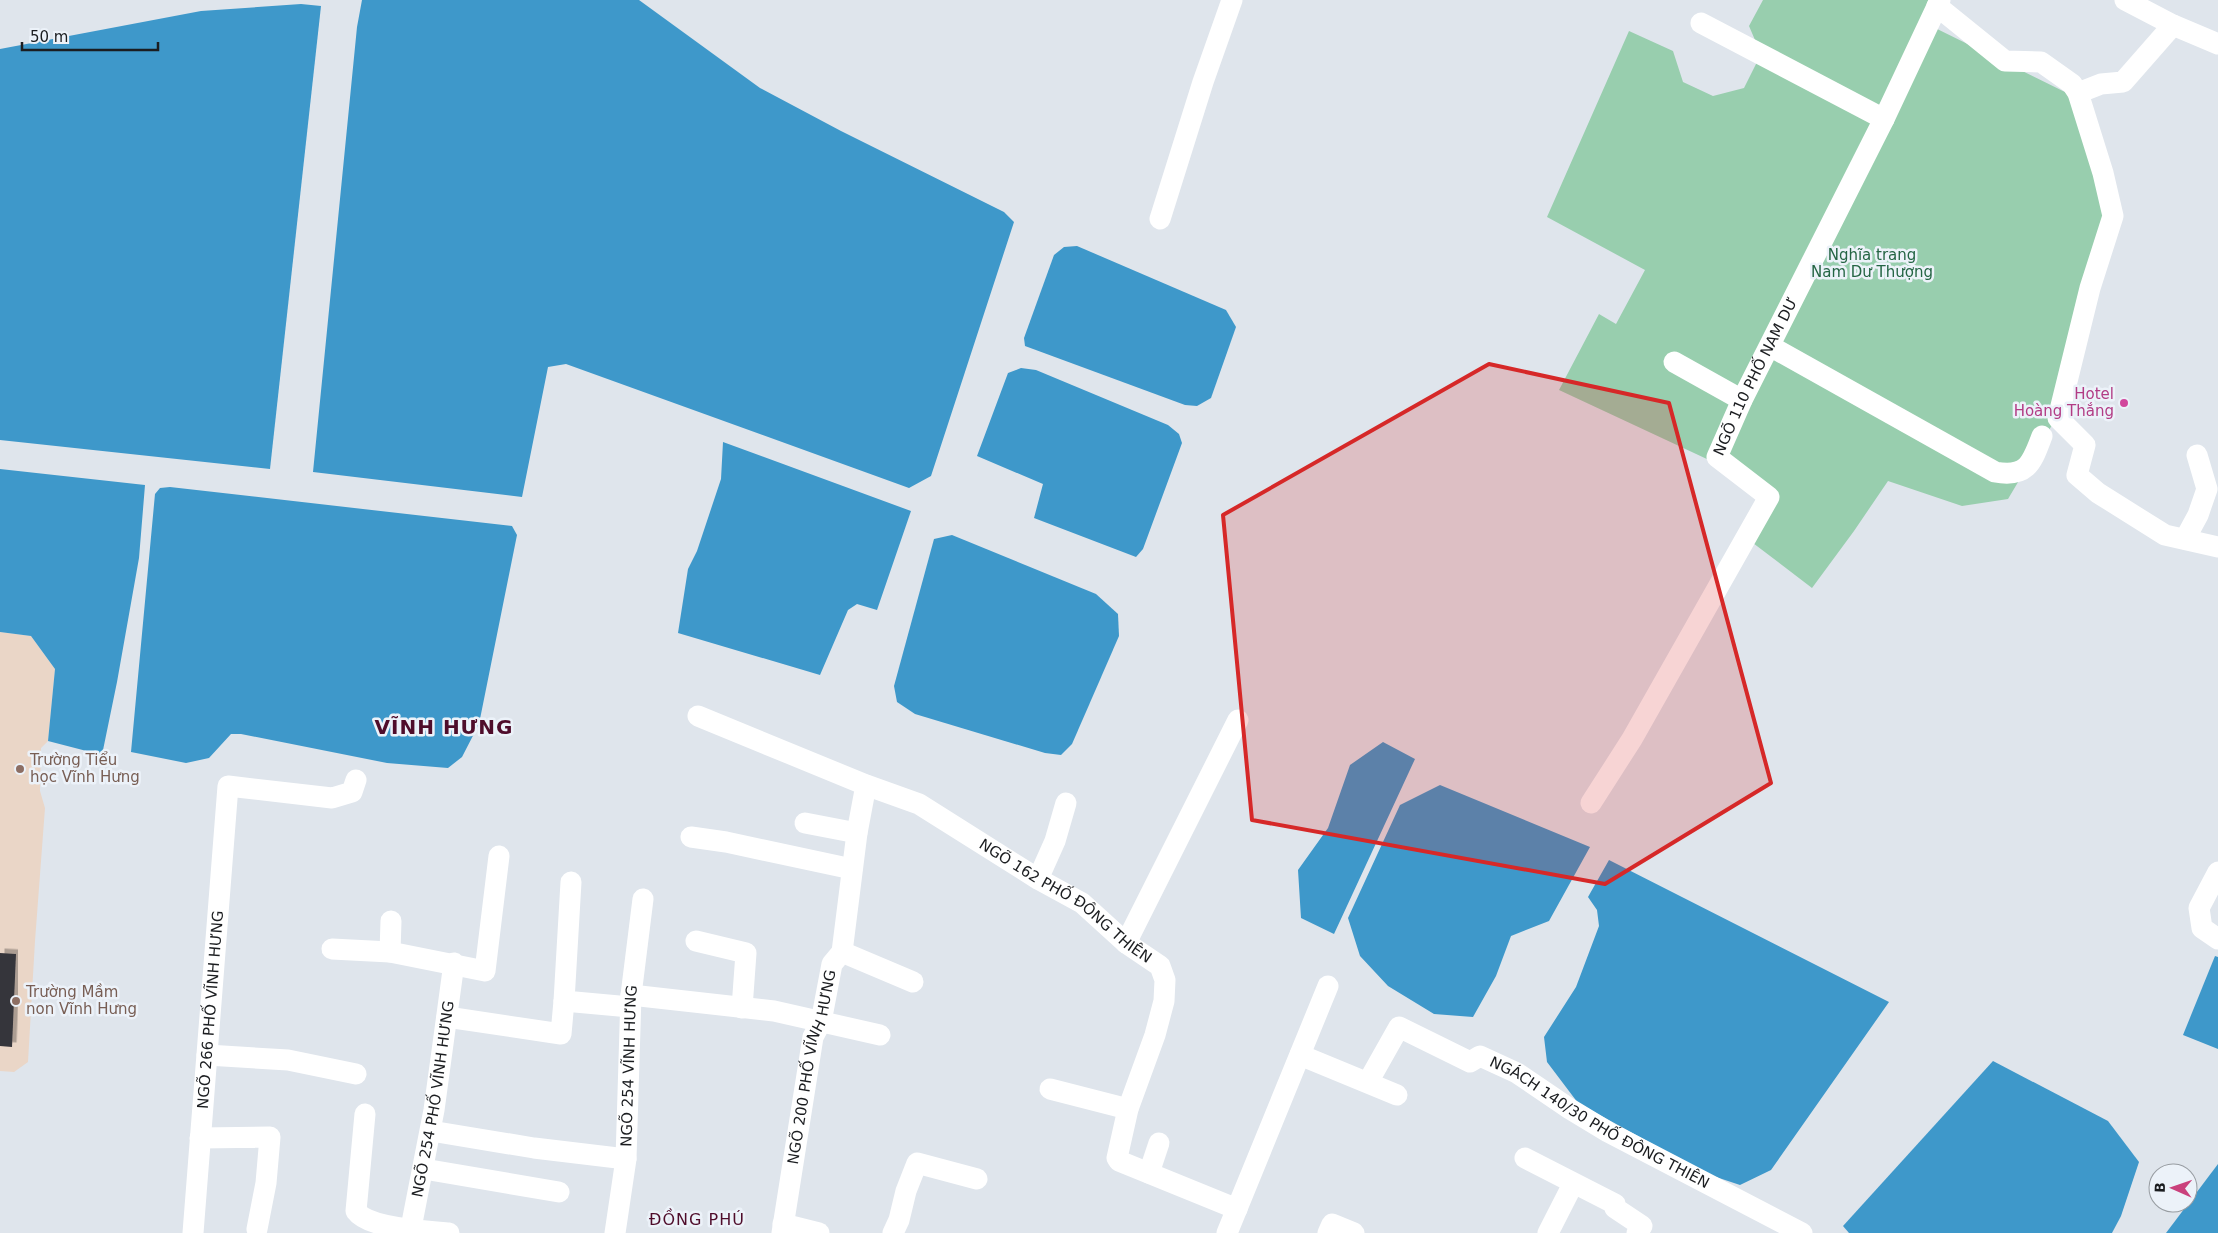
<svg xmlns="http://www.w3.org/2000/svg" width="2218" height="1233" font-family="'DejaVu Sans',sans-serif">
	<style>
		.education { fill: #ead6c7 }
		.green { fill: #98ceae }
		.water { fill: #3e98ca }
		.building { fill: #35343a; filter: url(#shadow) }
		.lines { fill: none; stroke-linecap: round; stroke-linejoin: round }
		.minor { stroke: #fff; stroke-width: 21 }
		.marked { fill: #d62828; fill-opacity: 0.2; stroke: #d62828; stroke-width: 4; stroke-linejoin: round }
		.hotel-dot { fill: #d1479c; stroke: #ecf2f9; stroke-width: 2 }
		.education-dot { fill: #8d6e63; stroke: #ecf2f9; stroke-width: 2 }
		.labels { text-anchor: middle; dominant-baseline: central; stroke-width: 5; stroke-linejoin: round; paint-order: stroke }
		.park-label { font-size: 15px; fill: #246544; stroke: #ecf2f9 }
		.street-label { font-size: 15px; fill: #1b1d20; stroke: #ecf2f9 }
		.hotel-label { font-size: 15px; fill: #b23c85; stroke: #ecf2f9; text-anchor: end }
		.education-label { font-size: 15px; fill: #785e54; stroke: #ecf2f9; text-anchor: start }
		.neighbourhood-label { font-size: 16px; letter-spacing: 1px; fill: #4f0d2b; stroke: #ecf2f9 }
		.district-label { font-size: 20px; font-weight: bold; letter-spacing: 1px; fill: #4f0d2b; stroke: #ecf2f9 }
	</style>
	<defs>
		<filter id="shadow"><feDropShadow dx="4.5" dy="-4.5" stdDeviation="0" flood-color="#0004"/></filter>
	</defs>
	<rect width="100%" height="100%" fill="#dfe5ec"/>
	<path class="education" d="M 0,632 L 31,636 L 55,669 L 48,741 L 41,748 L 40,791 L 45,808 L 35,941 L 28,1062 L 14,1072 L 0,1071 Z"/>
	<path class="green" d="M 1763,0 L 1936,0 L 1925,23 L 2071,95 L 2105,194 L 2103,244 L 2058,415 L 2008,499 L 1962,506 L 1888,481 L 1854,531 L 1812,588 L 1749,540 L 1760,496 L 1724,467 L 1559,390 L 1599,314 L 1616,324 L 1645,270 L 1547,217 L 1629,31 L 1673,51 L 1683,82 L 1713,96 L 1744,88 L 1761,54 L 1749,26 Z"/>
	<g class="water">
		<path d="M 362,0 L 639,0 L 760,88 L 841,131 L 1004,212 L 1014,222 L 931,476 L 909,488 L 566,364 L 548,367 L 522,497 L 313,472 L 357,27 Z"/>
		<path d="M 301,4 L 321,6 L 270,469 L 0,440 L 0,49 L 201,11 Z"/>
		<path d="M 1077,246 L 1226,310 L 1236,327 L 1211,398 L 1197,406 L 1185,405 L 1025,346 L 1024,338 L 1054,255 L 1064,247 Z"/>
		<path d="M 1021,368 L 1036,370 L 1168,425 L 1179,434 L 1182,443 L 1143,549 L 1136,557 L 1034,518 L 1043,484 L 977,456 L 1008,373 Z"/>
		<path d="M 723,442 L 911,511 L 877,610 L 857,604 L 848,610 L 820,675 L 678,633 L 688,569 L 697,551 L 721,479 Z"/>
		<path d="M 0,469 L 145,485 L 139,558 L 117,682 L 102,755 L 48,741 L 55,669 L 31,636 L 0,632 Z"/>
		<path d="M 170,487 L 512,526 L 517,535 L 479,724 L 462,757 L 448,768 L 387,763 L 241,734 L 231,734 L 209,758 L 186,763 L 131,752 L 155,494 L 160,488 Z"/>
		<path d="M 952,535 L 1096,594 L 1118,614 L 1119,636 L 1072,744 L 1061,755 L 1045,753 L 915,714 L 897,702 L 894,686 L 934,539 Z"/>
		<path d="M 1383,742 L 1415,759 L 1334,934 L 1301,918 L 1298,870 L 1328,828 L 1350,765 Z"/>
		<path d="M 1440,785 L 1590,847 L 1549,921 L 1511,936 L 1496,976 L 1473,1017 L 1434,1014 L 1388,986 L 1360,956 L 1348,918 L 1400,805 Z"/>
		<path d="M 1609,860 L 1889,1002 L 1771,1170 L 1740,1185 L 1707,1174 L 1578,1103 L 1547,1062 L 1544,1037 L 1576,987 L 1599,926 L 1597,910 L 1588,897 Z"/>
		<path d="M 2215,956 L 2218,957 L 2218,1049 L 2183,1035 Z"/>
		<path d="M 1993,1061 L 2108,1121 L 2139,1162 L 2121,1216 L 2112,1233 L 1849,1233 L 1843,1226 Z"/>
		<path d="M 2218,1164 L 2218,1233 L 2166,1233 Z"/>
	</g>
	<path class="building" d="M 0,953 L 16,954 L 12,1047 L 0,1046 Z"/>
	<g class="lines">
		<g class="minor">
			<path d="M 2125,0 L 2173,25 L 2218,44"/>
			<path d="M 1937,6 L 2005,61 L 2041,62 L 2072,84 L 2078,93 L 2103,173 L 2113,216 L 2090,288 L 2058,418 L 2085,445 L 2077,475 L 2098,493 L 2165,535 L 2218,547"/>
			<path d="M 1701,23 L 1884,119"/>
			<path d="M 2078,93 L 2101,84 L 2123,82 L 2173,25"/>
			<path d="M 1160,219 L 1203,82 L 1232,0"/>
			<path d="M 1770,346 L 1995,472 C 2028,478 2032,462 2042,436"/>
			<path d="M 1674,362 L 1742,400"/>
			<path d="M 2185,539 L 2198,515 L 2207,489 L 2197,455"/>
			<path id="s1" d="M 698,716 L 866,785 L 919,804 L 1038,879 L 1082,903 L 1126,943 L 1160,966 L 1165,980 L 1164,1001 L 1155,1035 L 1128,1109 L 1117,1158 L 1119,1161 L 1237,1209"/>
			<path id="s2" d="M 1591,803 L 1632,739 L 1769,497 L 1717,457 L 1742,400 L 1884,119 L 1940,0"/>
			<path d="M 805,823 L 857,833"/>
			<path d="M 691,837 L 726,842 L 852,869"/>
			<path d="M 2218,872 L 2199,908 L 2202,928 L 2218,939"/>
			<path d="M 1038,879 L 1055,841 L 1066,803"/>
			<path d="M 571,882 L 564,1001 L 630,1007"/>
			<path d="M 391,921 L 390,952 L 485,971 L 499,856"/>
			<path d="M 696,941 L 746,953 L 742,1008"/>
			<path d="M 1126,943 L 1238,720"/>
			<path d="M 332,949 L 390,952"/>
			<path d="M 842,952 L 913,982"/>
			<path d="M 631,995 L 774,1011 L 880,1035"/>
			<path d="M 447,1017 L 561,1034 L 564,1001"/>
			<path d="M 207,1055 L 288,1060 L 356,1074"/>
			<path d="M 1300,1055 L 1397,1095"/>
			<path id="s3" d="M 1368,1082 L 1399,1027 L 1470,1062 L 1480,1056 L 1517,1073 L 1570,1109 L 1608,1132 L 1802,1233"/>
			<path d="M 1050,1089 L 1128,1109"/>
			<path d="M 365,1114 L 356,1211 C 369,1229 427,1231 449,1233"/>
			<path d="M 431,1131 L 534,1148 L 626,1159"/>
			<path d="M 200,1138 L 270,1137 L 266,1183 L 257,1229"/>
			<path d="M 1525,1158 L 1615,1204 L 1615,1208 L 1642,1226 L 1637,1233"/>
			<path d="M 424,1169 L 559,1192"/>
			<path d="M 1149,1173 L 1159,1143"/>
			<path d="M 783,1224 L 819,1233"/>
			<path id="s4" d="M 193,1233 L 228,786 L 332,798 L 352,792 L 356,780"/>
			<path id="s5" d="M 410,1233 L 434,1110 L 454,963"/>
			<path id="s6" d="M 615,1233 L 626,1159 L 631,995 L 643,899"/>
			<path id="s7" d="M 782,1233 L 813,1037 L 821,1022 L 832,964 L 842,952 L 857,833 L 866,785"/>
			<path d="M 893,1233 L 899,1220 L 906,1191 L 917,1163 L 977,1179"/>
			<path d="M 1227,1233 L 1328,986"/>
			<path d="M 1328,1233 L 1332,1224 L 1354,1233"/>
			<path d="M 1548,1233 L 1573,1184"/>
		</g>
	</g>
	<path class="marked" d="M 1489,364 L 1669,403 L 1771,783 L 1605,884 L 1252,820 L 1223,515 Z"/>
	<circle class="hotel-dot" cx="2124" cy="403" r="5"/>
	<g class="education-dot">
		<circle cx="20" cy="769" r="5"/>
		<circle cx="16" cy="1001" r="5"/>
	</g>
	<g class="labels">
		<g class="park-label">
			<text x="1872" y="255">Nghĩa trang<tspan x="1872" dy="17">Nam Dư Thượng</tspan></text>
		</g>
		<g class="street-label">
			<text stroke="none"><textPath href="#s2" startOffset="509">NGÕ 110 PHỐ NAM DƯ</textPath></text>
			<text stroke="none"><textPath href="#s1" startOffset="414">NGÕ 162 PHỐ ĐÔNG THIÊN</textPath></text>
			<text stroke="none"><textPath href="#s4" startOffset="224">NGÕ 266 PHỐ VĨNH HƯNG</textPath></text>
			<text stroke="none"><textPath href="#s6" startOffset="168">NGÕ 254 VĨNH HƯNG</textPath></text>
			<text stroke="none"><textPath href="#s7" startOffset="169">NGÕ 200 PHỐ VĨNH HƯNG</textPath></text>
			<text stroke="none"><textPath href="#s5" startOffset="136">NGÕ 254 PHỐ VĨNH HƯNG</textPath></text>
			<text stroke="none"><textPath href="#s3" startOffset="291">NGÁCH 140/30 PHỐ ĐÔNG THIÊN</textPath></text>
		</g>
		<g class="hotel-label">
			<text x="2114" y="394">Hotel<tspan x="2114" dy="17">Hoàng Thắng</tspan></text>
		</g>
		<g class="education-label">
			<text x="30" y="760">Trường Tiểu<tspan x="30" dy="17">học Vĩnh Hưng</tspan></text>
			<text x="26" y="992">Trường Mầm<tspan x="26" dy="17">non Vĩnh Hưng</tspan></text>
		</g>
		<g class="neighbourhood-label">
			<text x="697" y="1219">ĐỒNG PHÚ</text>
		</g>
		<g class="district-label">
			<text x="444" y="727">VĨNH HƯNG</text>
		</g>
	</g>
	<g transform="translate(2173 1188) rotate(272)"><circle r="24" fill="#ecf2f9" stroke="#989da2"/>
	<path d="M0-4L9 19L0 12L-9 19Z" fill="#ca417c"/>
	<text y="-8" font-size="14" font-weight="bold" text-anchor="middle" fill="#1b1d20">B</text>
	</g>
	<path d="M22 42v8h136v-8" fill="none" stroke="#1b1d20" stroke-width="2.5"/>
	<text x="30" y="42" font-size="15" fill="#1b1d20" stroke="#ecf2f9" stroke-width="4" paint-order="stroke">50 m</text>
</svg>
